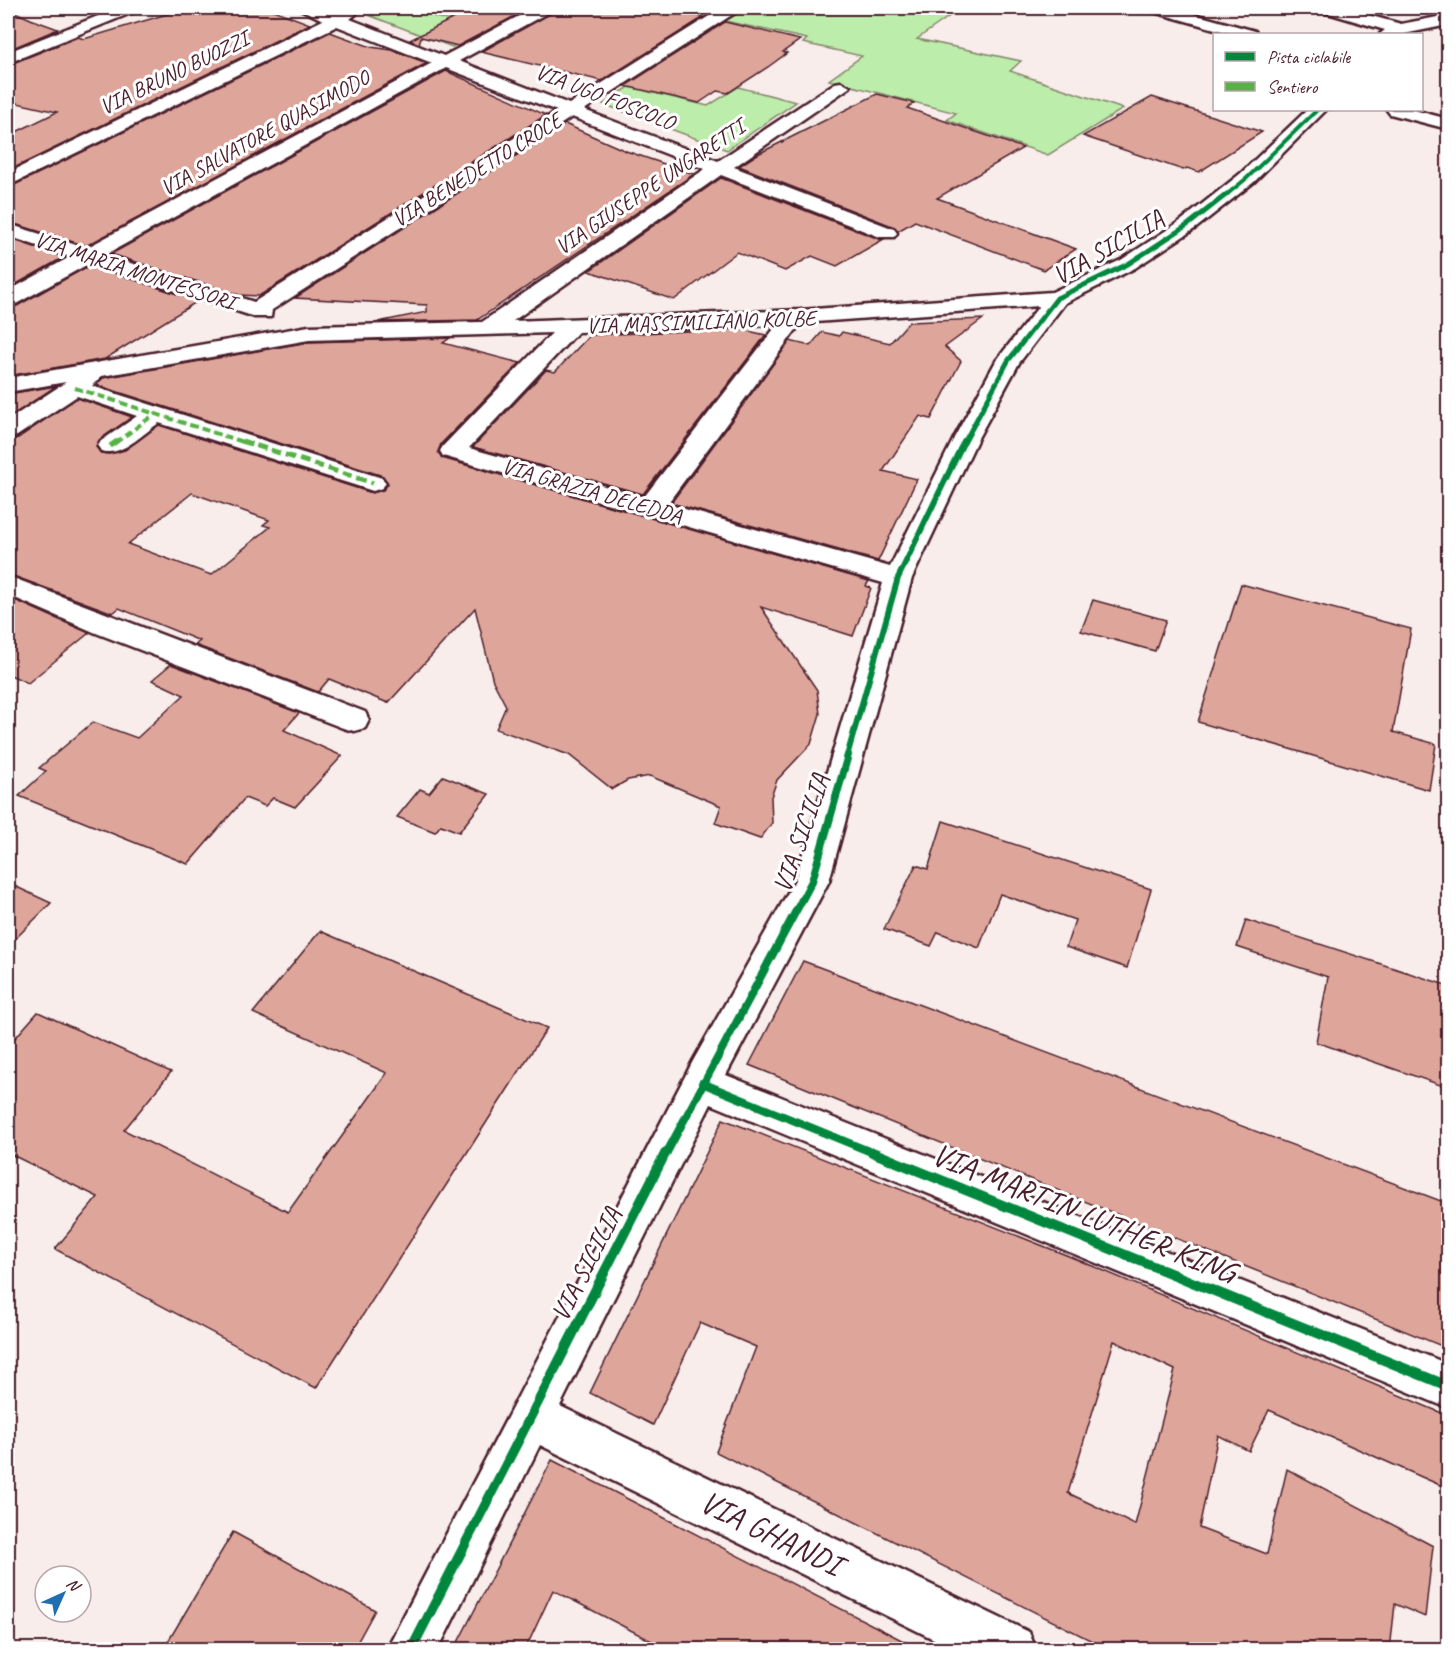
<svg xmlns="http://www.w3.org/2000/svg" width="1456" height="1657" font-family="Caveat,sans-serif">
	<style>
		.green { fill: #bdedab; stroke: #84866b; stroke-width: 1.5 }
		.building { fill: #dea59b; stroke: #4a1f2b; stroke-width: 1.5; fill-rule: evenodd }
		.lines { fill: none; stroke-linecap: round; stroke-linejoin: round }
		.minor-casing { stroke: #4a1f2b; stroke-width: 5 }
		.tertiary-casing { stroke: #4a1f2b; stroke-width: 5 }
		.minor { fill: #fff; fill-rule: evenodd }
		.tertiary { fill: #fff; fill-rule: evenodd }
		.quiet-far1 { stroke: #57b146; stroke-width: 4; stroke-dasharray: 8 4; stroke-linecap: butt }
		.quiet { stroke: #57b146; stroke-width: 5; stroke-dasharray: 10 5; stroke-linecap: butt }
		.cycleway-far4-casing { stroke: #fff; stroke-width: 6 }
		.cycleway-far3-casing { stroke: #fff; stroke-width: 8 }
		.cycleway-far2-casing { stroke: #fff; stroke-width: 9 }
		.cycleway-far1-casing { stroke: #fff; stroke-width: 12 }
		.cycleway-casing { stroke: #fff; stroke-width: 14 }
		.cycleway-far4 { stroke: #00873e; stroke-width: 4 }
		.cycleway-far3 { stroke: #00873e; stroke-width: 5 }
		.cycleway-far2 { stroke: #00873e; stroke-width: 6 }
		.cycleway-far1 { stroke: #00873e; stroke-width: 8 }
		.cycleway { stroke: #00873e; stroke-width: 10 }
		.labels { text-anchor: middle; dominant-baseline: central; stroke-width: 6; stroke-linejoin: round; paint-order: stroke }
		.far-street-label { font-size: 22px; fill: #4a1f2b; stroke: #fff }
		.street-label { font-size: 26px; fill: #4a1f2b; stroke: #fff }
		.near-street-label { font-size: 32px; fill: #4a1f2b; stroke: #fff }
	</style>
	<rect width="100%" height="100%" fill="#f8edeb"/>
	<filter id="ink" filterUnits="userSpaceOnUse"><feTurbulence type="fractalNoise" baseFrequency=".0167" numOctaves="2"/><feDisplacementMap in="SourceGraphic" scale="12" xChannelSelector="R" yChannelSelector="G"/><feConvolveMatrix kernelMatrix="1 2 1 2 8 2 1 2 1" color-interpolation-filters="sRGB"/></filter>
	<g filter="url(#ink)">
		<g class="green">
			<path d="M 384,8 L 451,8 L 435,17 L 487,30 L 452,47 L 371,16 Z"/>
			<path d="M 747,8 L 961,8 L 917,39 L 1021,61 L 1010,71 L 1123,109 L 1048,155 L 947,120 L 956,113 L 829,80 L 862,56 L 803,43 L 807,39 L 725,21 Z"/>
			<path d="M 629,87 L 708,106 L 738,87 L 796,102 L 727,150 L 603,104 Z"/>
		</g>
		<g class="building">
			<path d="M 187,8 L 268,8 L 310,24 L 8,171 L 8,136 L 57,112 L 8,101 L 8,65 L 78,37 L 84,39 Z"/>
			<path d="M 474,8 L 530,8 L 458,46 L 421,37 L 419,44 L 410,40 Z"/>
			<path d="M 554,8 L 663,8 L 704,17 L 602,81 L 481,52 L 552,13 Z"/>
			<path d="M 8,9 L 33,20 L 58,29 L 8,50 Z"/>
			<path d="M 725,22 L 800,40 L 783,52 L 787,53 L 768,67 L 728,93 L 717,91 L 699,103 L 625,86 Z"/>
			<path d="M 330,32 L 371,47 L 392,50 L 427,63 L 86,246 L 8,222 L 8,188 Z"/>
			<path d="M 446,71 L 546,115 L 259,296 L 239,295 L 111,254 Z"/>
			<path d="M 877,94 L 914,103 L 907,108 L 1023,148 L 937,198 L 1076,249 L 1044,270 L 915,221 L 898,231 L 895,227 L 739,166 L 756,155 Z"/>
			<path d="M 1152,97 L 1262,132 L 1199,172 L 1187,168 L 1183,170 L 1083,136 Z"/>
			<path d="M 565,124 L 626,151 L 694,174 L 477,320 L 378,322 L 427,312 L 427,305 L 295,298 Z"/>
			<path d="M 721,178 L 879,239 L 884,239 L 837,266 L 812,256 L 785,271 L 737,252 L 674,300 L 589,271 Z"/>
			<path d="M 8,238 L 64,257 L 8,289 Z"/>
			<path d="M 90,265 L 198,301 L 105,359 L 8,376 L 8,307 L 17,306 Z"/>
			<path d="M 983,319 L 945,347 L 961,361 L 931,419 L 920,416 L 883,471 L 917,479 L 878,561 L 671,503 L 790,341 L 810,346 L 822,332 L 839,336 L 842,332 L 890,343 L 909,322 Z"/>
			<path d="M 739,329 L 766,335 L 643,494 L 473,447 L 546,370 L 555,372 L 590,335 Z"/>
			<path d="M 450,338 L 443,343 L 520,363 L 441,444 L 438,452 L 442,458 L 869,581 L 866,586 L 871,588 L 853,636 L 761,607 L 817,690 L 820,714 L 811,744 L 777,780 L 771,797 L 772,823 L 760,839 L 715,823 L 721,806 L 650,776 L 628,780 L 612,789 L 569,755 L 496,729 L 506,706 L 493,681 L 475,608 L 388,703 L 329,679 L 318,692 L 195,645 L 200,641 L 119,608 L 113,613 L 8,574 L 8,440 L 18,438 L 77,398 L 132,417 L 99,440 L 96,447 L 101,453 L 109,454 L 125,450 L 159,425 L 372,493 L 383,490 L 388,484 L 383,476 L 96,385 L 103,378 L 309,342 ZM 192,493 L 269,520 L 263,525 L 270,527 L 211,575 L 128,544 Z"/>
			<path d="M 56,386 L 8,418 L 8,394 Z"/>
			<path d="M 1241,584 L 1411,629 L 1393,732 L 1436,744 L 1429,790 L 1198,722 Z"/>
			<path d="M 8,597 L 89,633 L 28,683 L 8,674 Z"/>
			<path d="M 1093,600 L 1166,620 L 1155,651 L 1081,631 Z"/>
			<path d="M 171,664 L 299,713 L 284,730 L 342,756 L 295,807 L 273,798 L 265,806 L 245,798 L 188,864 L 19,796 L 46,771 L 39,768 L 93,722 L 137,738 L 184,695 L 152,680 Z"/>
			<path d="M 443,776 L 489,794 L 459,832 L 441,825 L 435,832 L 397,817 L 420,789 L 429,793 Z"/>
			<path d="M 943,821 L 1151,889 L 1127,968 L 1066,947 L 1075,920 L 1000,894 L 979,948 L 938,932 L 931,946 L 884,929 L 916,865 L 928,869 Z"/>
			<path d="M 8,883 L 51,903 L 8,946 Z"/>
			<path d="M 1246,920 L 1449,986 L 1449,1088 L 1316,1042 L 1328,977 L 1237,947 Z"/>
			<path d="M 320,931 L 547,1028 L 316,1388 L 55,1249 L 98,1197 L 8,1153 L 8,1046 L 38,1012 L 171,1072 L 124,1130 L 288,1212 L 387,1073 L 253,1013 Z"/>
			<path d="M 803,961 L 1449,1204 L 1449,1349 L 749,1065 Z"/>
			<path d="M 723,1119 L 1071,1257 L 1449,1416 L 1449,1489 L 1269,1410 L 1249,1451 L 1218,1435 L 1199,1528 L 1267,1554 L 1287,1469 L 1433,1546 L 1425,1617 L 1395,1604 L 1390,1650 L 1110,1650 L 716,1452 L 756,1347 L 700,1323 L 653,1425 L 590,1393 ZM 1114,1341 L 1175,1370 L 1135,1525 L 1068,1493 Z"/>
			<path d="M 552,1460 L 921,1650 L 669,1650 L 553,1590 L 525,1650 L 454,1650 Z"/>
			<path d="M 233,1532 L 375,1610 L 353,1650 L 163,1650 Z"/>
		</g>
		<g class="lines">
			<g class="minor-casing">
				<g id="minor">
					<path d="M 298,8 L 319,8 L 336,14 L 348,9 L 354,11 L 356,14 L 350,19 L 444,56 L 534,8 L 552,8 L 551,11 L 459,61 L 569,104 L 722,8 L 739,8 L 738,11 L 584,110 L 718,161 L 835,83 L 841,82 L 850,87 L 734,167 L 894,229 L 897,233 L 894,237 L 880,237 L 721,175 L 513,321 L 800,310 L 1052,292 L 1121,260 L 1182,220 L 1240,174 L 1307,110 L 1326,110 L 1254,182 L 1196,228 L 1135,268 L 1065,303 L 1019,363 L 978,438 L 912,578 L 829,881 L 726,1075 L 1448,1364 L 1448,1408 L 711,1104 L 560,1406 L 1029,1632 L 1036,1650 L 956,1650 L 540,1445 L 438,1650 L 386,1650 L 693,1061 L 795,880 L 883,583 L 443,456 L 440,451 L 443,446 L 552,333 L 309,340 L 102,376 L 92,386 L 382,478 L 386,483 L 382,488 L 373,491 L 159,423 C 142,434 122,457 101,451 L 98,446 L 101,441 L 137,416 L 77,396 L 17,436 L 8,438 L 8,420 L 66,382 L 8,392 L 8,378 L 309,326 L 482,322 L 705,169 L 572,117 L 272,310 L 271,317 L 255,317 L 90,263 L 16,304 L 8,305 L 8,291 L 70,257 L 8,236 L 8,224 L 86,248 L 432,63 L 337,26 L 8,186 L 8,173 L 323,20 ZM 446,68 L 557,111 L 254,302 L 105,255 ZM 1039,306 L 996,361 L 954,438 L 890,567 L 667,504 L 801,323 ZM 777,325 L 644,497 L 469,448 L 578,332 Z"/>
					<path d="M 1319,8 L 1342,8 L 1401,24 L 1448,15 L 1448,25 L 1404,34 L 1380,34 L 1385,30 L 1321,11 Z"/>
					<path d="M 8,576 L 365,712 L 369,720 L 365,728 L 354,731 L 343,728 L 96,633 L 8,595 Z"/>
				</g>
			</g>
			<g class="tertiary-casing">
				<g id="tertiary">
					<path d="M 118,8 L 138,8 L 136,11 L 8,63 L 8,52 Z"/>
					<path d="M 1148,8 L 1172,8 L 1255,31 L 1257,34 L 1233,34 L 1150,11 Z"/>
					<path d="M 1387,110 L 1414,110 L 1448,119 L 1448,129 L 1390,114 Z"/>
				</g>
			</g>
			<use href="#minor" class="minor"/>
			<use href="#tertiary" class="tertiary"/>
			<g class="quiet-far1">
				<path d="M 75,388 L 246,443"/>
				<path d="M 115,443 L 155,414"/>
			</g>
			<g class="quiet">
				<path d="M 242,441 L 373,483"/>
				<path d="M 110,446 L 117,441"/>
			</g>
			<g class="cycleway-far4-casing">
				<path id="cycleway-far4" d="M 1225,196 L 1247,178 L 1317,110"/>
			</g>
			<g class="cycleway-far3-casing">
				<path id="cycleway-far3" d="M 964,443 L 1008,361 L 1057,298 L 1128,264 L 1189,224 L 1227,194"/>
			</g>
			<g class="cycleway-far2-casing">
				<path id="cycleway-far2" d="M 847,756 L 898,578 L 964,441"/>
			</g>
			<g class="cycleway-far1-casing">
				<g id="cycleway-far1">
					<path d="M 702,1083 L 876,1154"/>
					<path d="M 666,1154 L 812,881 L 848,755"/>
				</g>
			</g>
			<g class="cycleway-casing">
				<g id="cycleway">
					<path d="M 872,1152 L 1448,1386"/>
					<path d="M 411,1650 L 666,1152"/>
				</g>
			</g>
			<use href="#cycleway-far4" class="cycleway-far4"/>
			<use href="#cycleway-far3" class="cycleway-far3"/>
			<use href="#cycleway-far2" class="cycleway-far2"/>
			<use href="#cycleway-far1" class="cycleway-far1"/>
			<use href="#cycleway" class="cycleway"/>
		</g>
	</g>
	<g class="labels">
		<g class="far-street-label">
			<text transform="translate(174 73) rotate(-26)">VIA BRUNO BUOZZI</text>
			<text transform="translate(605 97) rotate(21)">VIA UGO FOSCOLO</text>
			<text transform="translate(265 133) rotate(-29)">VIA SALVATORE QUASIMODO</text>
			<text transform="translate(477 170) rotate(-32)">VIA BENEDETTO CROCE</text>
			<text transform="translate(650 187) rotate(-34)">VIA GIUSEPPE UNGARETTI</text>
			<text transform="translate(135 271) rotate(18)">VIA MARIA MONTESSORI</text>
			<text transform="translate(701 322) rotate(-2)">VIA MASSIMILIANO KOLBE</text>
			<text transform="translate(592 491) rotate(16)">VIA GRAZIA DELEDDA</text>
		</g>
		<g class="street-label">
			<text transform="translate(1108 247) rotate(-30)">VIA SICILIA</text>
			<text transform="translate(801 833) rotate(-71)">VIA SICILIA</text>
			<text transform="translate(586 1264) rotate(-63)">VIA SICILIA</text>
		</g>
		<g class="near-street-label">
			<text transform="translate(1084 1213) rotate(22)">VIA MARTIN LUTHER KING</text>
			<text transform="translate(771 1533) rotate(26)">VIA GHANDI</text>
		</g>
	</g>
	<rect width="1456" height="1657" fill="none" stroke="#fff" stroke-width="30"/>
	<rect x="15" y="15" width="1426" height="1627" fill="none" stroke="#4a1f2b" stroke-width="2" filter="url(#ink)"/>
	<rect x="1213" y="33" width="210" height="78" fill="#ffffff" stroke="#b7a5aa" stroke-width="1.5"/>
	<rect x="1225" y="52" width="30" height="9" fill="#00873e" stroke="#b7a5aa" stroke-width="1.5"/>
	<text x="1267" y="63" font-size="18" fill="#4a1f2b">Pista ciclabile</text>
	<rect x="1225" y="82" width="30" height="9" fill="#57b146" stroke="#b7a5aa" stroke-width="1.5"/>
	<text x="1267" y="93" font-size="18" fill="#4a1f2b">Sentiero</text>
	<g transform="translate(63 1594) rotate(45)"><circle r="28" fill="#ffffff" stroke="#b7a5aa" stroke-width="1.5"/>
	<path d="M0-4.5L10 22L0 15L-10 22Z" fill="#1f6fb2"/>
	<text y="-9" font-size="16" font-weight="bold" text-anchor="middle" fill="#4a1f2b">N</text>
	</g>
</svg>
